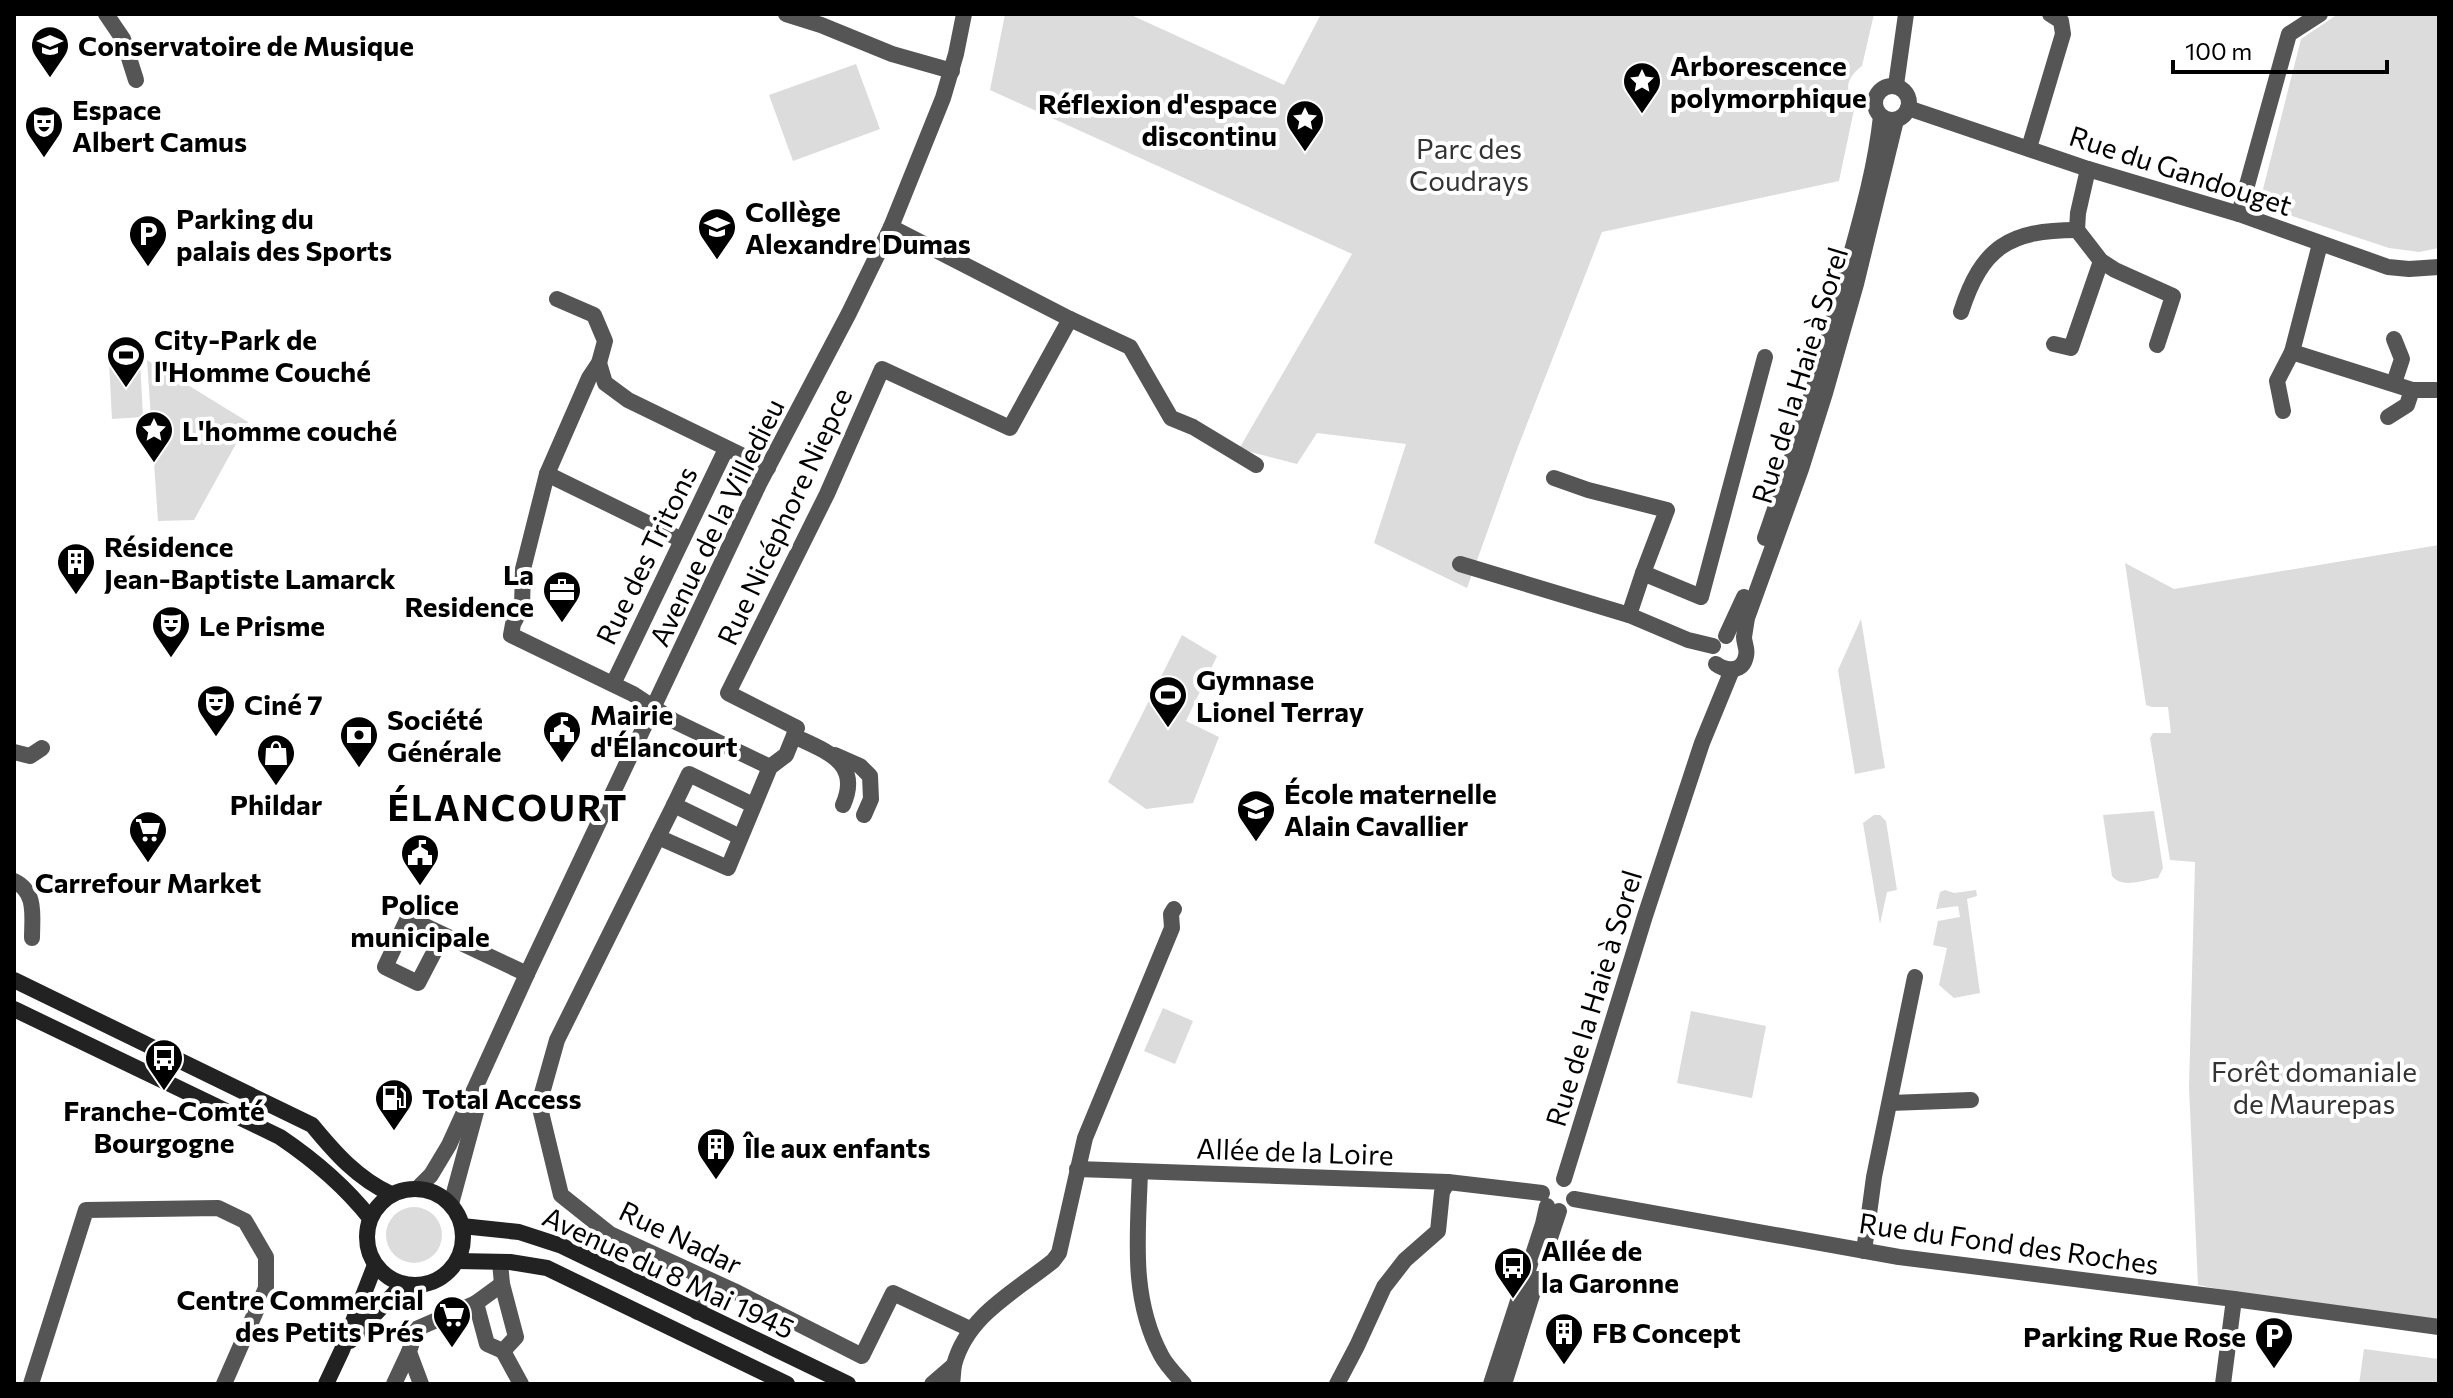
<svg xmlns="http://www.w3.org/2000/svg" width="2453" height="1398" font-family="Commissioner,sans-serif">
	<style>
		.green { fill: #dcdcdc }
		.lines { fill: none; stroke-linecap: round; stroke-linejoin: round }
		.street { stroke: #555; stroke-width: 16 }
		.secondary { stroke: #222; stroke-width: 16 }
		.labels { text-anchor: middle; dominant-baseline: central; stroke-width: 8; stroke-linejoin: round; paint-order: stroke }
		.poi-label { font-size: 28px; font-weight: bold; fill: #000; stroke: #fff; text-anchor: start }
		.park-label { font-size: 28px; fill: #333; stroke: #fff }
		.street-label { font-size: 28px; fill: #000; stroke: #fff }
		.district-label { font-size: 36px; font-weight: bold; letter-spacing: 2px; fill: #000; stroke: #fff }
	</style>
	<rect width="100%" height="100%" fill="#fff"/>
	<g class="green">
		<path d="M 1005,14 L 1129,14 L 1284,85 L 1321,14 L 1874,14 L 1862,66 C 1846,78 1844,89 1855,105 L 1839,181 L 1602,232 L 1516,452 L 1467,588 L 1374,543 L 1406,444 L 1317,433 L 1297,464 L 1239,449 L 1352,254 L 990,90 Z"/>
		<path d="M 2338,14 L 2432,14 L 2439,16 L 2439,248 L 2419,252 L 2389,248 L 2259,205 L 2301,39 Z"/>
		<path d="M 856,64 L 880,129 L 793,161 L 769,95 Z"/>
		<path d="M 140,360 L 143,417 L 112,419 L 109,362 Z"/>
		<path d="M 147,360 L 248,422 L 194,520 L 158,521 Z"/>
		<path d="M 2439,545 L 2439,1331 L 2198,1285 L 2189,1087 L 2195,862 L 2170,860 L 2150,738 L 2153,733 L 2171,733 L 2168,707 L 2152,707 L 2146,705 L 2125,563 L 2174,589 Z"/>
		<path d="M 1861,619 L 1885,768 L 1855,774 L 1838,670 Z"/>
		<path d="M 1182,635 L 1217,656 L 1186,721 L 1219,737 L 1193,803 L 1146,809 L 1108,782 Z"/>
		<path d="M 2154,811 L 2163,868 L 2158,878 C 2143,880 2122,889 2112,876 L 2103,815 Z"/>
		<path d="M 1874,815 L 1880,815 L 1886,821 L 1897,890 L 1887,892 L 1880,924 L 1863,823 Z"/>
		<path d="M 1945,890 L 1954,893 L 1976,890 L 1977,896 L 1967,899 L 1980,993 L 1954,998 L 1939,985 L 1947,948 L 1933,945 L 1938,921 L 1960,917 L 1958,906 L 1936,909 L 1940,892 Z"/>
		<path d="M 1163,1008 L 1193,1021 L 1175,1064 L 1144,1051 Z"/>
		<path d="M 1691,1011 L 1766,1026 L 1752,1098 L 1677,1083 Z"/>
		<circle cx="414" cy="1235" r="28"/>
		<path d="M 2364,1349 L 2439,1359 L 2439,1384 L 2359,1384 Z"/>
	</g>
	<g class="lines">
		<g class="street">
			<path d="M 106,14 L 123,39 L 136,80"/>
			<path d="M 786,14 L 821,25 L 892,54 L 952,71"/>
			<path d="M 1896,85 L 1906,14"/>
			<circle cx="1892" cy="103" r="17"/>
			<path d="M 1908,108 L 2088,169 L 2239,214 L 2388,267 L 2409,269 L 2439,267"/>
			<path d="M 2029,148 L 2063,34 L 2061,21 L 2050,14"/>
			<path d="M 2088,169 L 2078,213 L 2077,230 L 2101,261 L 2115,270 L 2173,296 L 2157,345"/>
			<path d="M 2239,214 L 2289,34 L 2320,14"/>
			<path d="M 891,227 L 1070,319 L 1130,347 L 1171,418 L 1193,427 L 1256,465"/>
			<path d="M 2320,244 L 2292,352 L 2412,390 L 2439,390"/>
			<path d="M 557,299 L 594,315 L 605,341 L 599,363 L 589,378 L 547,474 L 523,569 L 522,607 L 513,624 L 511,635 L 633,694 L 674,721 L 770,767"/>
			<path d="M 1961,312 C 1982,247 2009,230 2077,230"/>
			<path d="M 2054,344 L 2071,348 L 2101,261"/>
			<path d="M 599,363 L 605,383 L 628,400 L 768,468"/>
			<path d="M 2394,383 L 2402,359 L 2394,339"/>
			<path d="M 2283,411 L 2277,381 L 2292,352"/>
			<path d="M 2388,417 L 2407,405 L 2412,390"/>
			<path d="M 547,474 L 682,540"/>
			<path d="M 1554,478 L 1588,490 L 1667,510 L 1643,573 L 1701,597 L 1765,357"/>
			<path d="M 1765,538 C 1797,446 1826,353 1850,258 C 1863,211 1876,164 1881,116"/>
			<path d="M 1460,564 L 1629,615 L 1688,640 L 1713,646"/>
			<path d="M 1629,615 L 1643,573"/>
			<path d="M 1726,636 L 1744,597"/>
			<path d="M 1716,664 C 1727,672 1743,672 1746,656 C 1748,649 1744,644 1744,637 C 1745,631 1746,624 1747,618 L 1801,469 L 1825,393 L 1856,284 L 1896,120"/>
			<path d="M 613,684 L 726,449"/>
			<path d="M 794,736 C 825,751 862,762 843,805"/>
			<path d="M 14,752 L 30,756 L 42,748"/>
			<path d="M 835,755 L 860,766 L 870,776 L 871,799 L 864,815"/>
			<path d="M 674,805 L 658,837 L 728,868 L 770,767 L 786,755 L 797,728 L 728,693 L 827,494 L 882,369 L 1010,428 L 1070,319"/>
			<path d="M 658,837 L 557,1040 L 539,1104 L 561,1195 L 610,1234 L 734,1291 L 862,1356 L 893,1293 L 970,1329"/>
			<path d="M 740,837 L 674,805 L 689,774 L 753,805"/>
			<path d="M 14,881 C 37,892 32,916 32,938"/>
			<path d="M 443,935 L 418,983 L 385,967 L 408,918 L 527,974"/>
			<path d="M 1890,1103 L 1971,1100"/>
			<path d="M 1077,1169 L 1448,1182 L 1542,1193"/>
			<path d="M 1140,1172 C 1138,1234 1130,1297 1161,1355 C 1166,1365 1176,1375 1184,1384"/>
			<path d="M 1564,1179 L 1645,916 L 1702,743 L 1732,670"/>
			<path d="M 418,1188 L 431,1175 L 449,1145 L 527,974 L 759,484 L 849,313 L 891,227 L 943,98 L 956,54 L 964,14"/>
			<path d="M 1574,1199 L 1899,1257 L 2234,1299 L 2439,1327"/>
			<path d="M 451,1204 L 480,1097"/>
			<path d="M 1549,1241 L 1559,1211"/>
			<path d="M 1864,1251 L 1874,1177 L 1915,977"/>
			<path d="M 696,1277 L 707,1282 L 697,1312"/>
			<path d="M 649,1288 L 641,1251 L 649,1255"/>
			<path d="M 476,1303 L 487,1344 L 503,1351 L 516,1337 L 502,1284 L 500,1262"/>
			<path d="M 503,1351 L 521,1384"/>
			<path d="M 31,1384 L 86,1210 L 218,1208 L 245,1221 L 266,1257 L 266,1288 L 224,1384"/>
			<path d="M 394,1384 L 409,1352"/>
			<path d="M 421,1384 L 409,1352 L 416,1329 L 476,1303 L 502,1284"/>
			<path d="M 932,1384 L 954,1365"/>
			<path d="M 952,1384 C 953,1378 953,1371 954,1365 C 967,1315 1016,1291 1053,1261 L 1059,1253 L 1085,1138 L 1172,928 L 1171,914 L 1174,909"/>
			<path d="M 1337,1384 L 1357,1346 L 1384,1287 L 1405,1260 L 1438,1231 L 1442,1192 L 1448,1182"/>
			<path d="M 1491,1384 L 1543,1224 L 1547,1206"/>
			<path d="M 1504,1384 L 1537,1279"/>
			<path d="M 2223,1384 L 2234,1299"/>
		</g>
		<g class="secondary">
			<path d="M 14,980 L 312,1125 C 335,1153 357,1178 391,1194"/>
			<path d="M 14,1009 L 280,1137 C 314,1160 344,1185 370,1218"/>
			<circle cx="415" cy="1237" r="48"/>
			<path d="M 462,1226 L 519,1232 L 562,1246 L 848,1384"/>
			<path d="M 457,1261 L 510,1262 L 547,1268 L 787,1384"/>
			<path d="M 350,1341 L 403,1284"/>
			<path d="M 326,1384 L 342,1350 L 375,1265"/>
		</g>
	</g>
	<defs>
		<g id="school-pin" transform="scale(2)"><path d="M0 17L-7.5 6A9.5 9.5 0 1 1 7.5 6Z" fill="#000" stroke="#fff"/><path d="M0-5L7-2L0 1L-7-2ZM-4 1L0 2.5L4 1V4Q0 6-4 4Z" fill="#fff"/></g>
		<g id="sight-pin" transform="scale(2)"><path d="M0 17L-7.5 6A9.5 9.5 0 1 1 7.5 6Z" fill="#000" stroke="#fff"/><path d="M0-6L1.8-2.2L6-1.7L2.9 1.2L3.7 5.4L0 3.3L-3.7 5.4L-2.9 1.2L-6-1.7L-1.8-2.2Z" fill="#fff"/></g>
		<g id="theatre-pin" transform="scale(2)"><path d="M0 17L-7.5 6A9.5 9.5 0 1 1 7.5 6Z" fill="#000" stroke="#fff"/><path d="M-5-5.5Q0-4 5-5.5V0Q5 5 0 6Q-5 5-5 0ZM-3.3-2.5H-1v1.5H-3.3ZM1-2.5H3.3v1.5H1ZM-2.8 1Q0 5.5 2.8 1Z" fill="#fff"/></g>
		<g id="parking-pin" transform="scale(2)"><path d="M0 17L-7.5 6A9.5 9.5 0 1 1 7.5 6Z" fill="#000" stroke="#fff"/><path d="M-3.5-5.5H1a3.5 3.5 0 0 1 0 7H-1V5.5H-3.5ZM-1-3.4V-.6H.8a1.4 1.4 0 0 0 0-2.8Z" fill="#fff"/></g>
		<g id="stadium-pin" transform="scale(2)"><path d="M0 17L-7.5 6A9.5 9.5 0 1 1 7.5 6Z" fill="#000" stroke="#fff"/><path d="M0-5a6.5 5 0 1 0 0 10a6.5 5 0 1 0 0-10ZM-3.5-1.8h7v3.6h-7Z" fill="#fff"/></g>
		<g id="building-pin" transform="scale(2)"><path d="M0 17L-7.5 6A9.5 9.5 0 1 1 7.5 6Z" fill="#000" stroke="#fff"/><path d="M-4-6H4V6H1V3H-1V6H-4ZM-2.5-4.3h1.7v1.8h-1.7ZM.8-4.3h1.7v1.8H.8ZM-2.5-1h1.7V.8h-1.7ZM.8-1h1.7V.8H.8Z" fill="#fff"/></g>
		<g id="office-pin" transform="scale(2)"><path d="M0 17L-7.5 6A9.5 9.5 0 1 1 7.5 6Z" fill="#000" stroke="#fff"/><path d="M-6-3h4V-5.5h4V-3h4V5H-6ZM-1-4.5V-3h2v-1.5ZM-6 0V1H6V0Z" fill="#fff"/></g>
		<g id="civic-pin" transform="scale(2)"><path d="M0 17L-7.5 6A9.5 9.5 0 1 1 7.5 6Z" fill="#000" stroke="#fff"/><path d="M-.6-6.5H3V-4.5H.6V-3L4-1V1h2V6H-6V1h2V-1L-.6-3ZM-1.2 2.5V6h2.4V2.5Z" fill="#fff"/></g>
		<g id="bank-pin" transform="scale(2)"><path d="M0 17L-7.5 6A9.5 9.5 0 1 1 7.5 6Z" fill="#000" stroke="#fff"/><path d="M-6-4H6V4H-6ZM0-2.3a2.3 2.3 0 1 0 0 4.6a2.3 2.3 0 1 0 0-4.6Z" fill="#fff"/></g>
		<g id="shop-pin" transform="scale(2)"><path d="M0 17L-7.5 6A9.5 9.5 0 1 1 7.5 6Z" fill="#000" stroke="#fff"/><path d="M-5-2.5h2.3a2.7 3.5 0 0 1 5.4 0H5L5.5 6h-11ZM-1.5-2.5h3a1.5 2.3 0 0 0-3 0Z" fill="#fff"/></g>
		<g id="supermarket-pin" transform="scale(2)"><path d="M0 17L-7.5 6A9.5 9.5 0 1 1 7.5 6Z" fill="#000" stroke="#fff"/><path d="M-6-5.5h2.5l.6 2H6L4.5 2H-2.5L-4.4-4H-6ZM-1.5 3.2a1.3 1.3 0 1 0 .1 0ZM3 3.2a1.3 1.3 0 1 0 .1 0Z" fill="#fff"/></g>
		<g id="bus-pin" transform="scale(2)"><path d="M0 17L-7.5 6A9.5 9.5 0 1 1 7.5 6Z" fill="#000" stroke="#fff"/><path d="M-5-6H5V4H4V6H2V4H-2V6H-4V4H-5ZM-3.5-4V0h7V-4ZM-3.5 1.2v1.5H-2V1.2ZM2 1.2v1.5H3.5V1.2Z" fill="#fff"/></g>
		<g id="fuel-pin" transform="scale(2)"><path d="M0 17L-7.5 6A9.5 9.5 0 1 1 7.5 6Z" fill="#000" stroke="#fff"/><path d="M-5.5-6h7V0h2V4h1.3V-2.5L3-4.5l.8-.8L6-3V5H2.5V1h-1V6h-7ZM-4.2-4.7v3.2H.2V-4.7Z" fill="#fff"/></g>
	</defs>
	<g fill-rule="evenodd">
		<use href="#school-pin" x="50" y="45"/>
		<use href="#sight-pin" x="1642" y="81"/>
		<use href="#sight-pin" x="1305" y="119"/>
		<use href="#theatre-pin" x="44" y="125"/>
		<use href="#school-pin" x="717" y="227"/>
		<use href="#parking-pin" x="148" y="234"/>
		<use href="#stadium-pin" x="126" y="355"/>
		<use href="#sight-pin" x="154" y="430"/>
		<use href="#building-pin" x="76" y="562"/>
		<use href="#office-pin" x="562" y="590"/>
		<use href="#theatre-pin" x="171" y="625"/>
		<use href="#stadium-pin" x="1168" y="695"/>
		<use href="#theatre-pin" x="216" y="704"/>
		<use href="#civic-pin" x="562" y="730"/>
		<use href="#bank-pin" x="359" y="735"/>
		<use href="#shop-pin" x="276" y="753"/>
		<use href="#school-pin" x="1256" y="809"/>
		<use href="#supermarket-pin" x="148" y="830"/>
		<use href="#civic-pin" x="420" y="853"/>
		<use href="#bus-pin" x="164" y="1058"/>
		<use href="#fuel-pin" x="394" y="1098"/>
		<use href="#building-pin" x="716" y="1147"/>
		<use href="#bus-pin" x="1513" y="1266"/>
		<use href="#supermarket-pin" x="452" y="1315"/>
		<use href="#building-pin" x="1564" y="1332"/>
		<use href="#parking-pin" x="2274" y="1336"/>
	</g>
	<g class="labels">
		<g class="poi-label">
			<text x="78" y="45">Conservatoire de Musique</text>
			<text x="1670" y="65">Arborescence<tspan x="1670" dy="32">polymorphique</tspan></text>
			<text x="1277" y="103" text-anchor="end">Réflexion d'espace<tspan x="1277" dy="32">discontinu</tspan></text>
			<text x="72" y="109">Espace<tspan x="72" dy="32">Albert Camus</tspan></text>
			<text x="745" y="211">Collège<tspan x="745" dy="32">Alexandre Dumas</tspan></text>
			<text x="176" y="218">Parking du<tspan x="176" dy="32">palais des Sports</tspan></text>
			<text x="154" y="339">City-Park de<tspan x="154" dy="32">l'Homme Couché</tspan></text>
			<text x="182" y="430">L'homme couché</text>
			<text x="104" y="546">Résidence<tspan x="104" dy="32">Jean-Baptiste Lamarck</tspan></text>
			<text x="534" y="574" text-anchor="end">La<tspan x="534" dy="32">Residence</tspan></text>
			<text x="199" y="625">Le Prisme</text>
			<text x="1196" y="679">Gymnase<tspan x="1196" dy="32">Lionel Terray</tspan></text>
			<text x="244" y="704">Ciné 7</text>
			<text x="590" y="714">Mairie<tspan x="590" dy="32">d'Élancourt</tspan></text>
			<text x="387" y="719">Société<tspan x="387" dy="32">Générale</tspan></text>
			<text x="1284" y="793">École maternelle<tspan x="1284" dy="32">Alain Cavallier</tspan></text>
			<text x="276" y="804" text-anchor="middle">Phildar</text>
			<text x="148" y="882" text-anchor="middle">Carrefour Market</text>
			<text x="420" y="904" text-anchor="middle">Police<tspan x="420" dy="32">municipale</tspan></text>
			<text x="422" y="1098">Total Access</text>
			<text x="164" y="1110" text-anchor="middle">Franche-Comté<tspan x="164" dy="32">Bourgogne</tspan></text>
			<text x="744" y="1147">Île aux enfants</text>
			<text x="1541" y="1250">Allée de<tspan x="1541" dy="32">la Garonne</tspan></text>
			<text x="424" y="1299" text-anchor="end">Centre Commercial<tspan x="424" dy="32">des Petits Prés</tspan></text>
			<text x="1592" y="1332">FB Concept</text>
			<text x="2246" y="1336" text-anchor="end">Parking Rue Rose</text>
		</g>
		<g class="park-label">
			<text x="1469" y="148">Parc des<tspan x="1469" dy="32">Coudrays</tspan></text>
			<text x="2314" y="1071">Forêt domaniale<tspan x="2314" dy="32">de Maurepas</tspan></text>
		</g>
		<g class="street-label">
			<text transform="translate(2181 170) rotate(18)">Rue du Gandouget</text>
			<text transform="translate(1799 375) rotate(-73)">Rue de la Haie à Sorel</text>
			<text transform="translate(784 516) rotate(-65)">Rue Nicéphore Niepce</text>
			<text transform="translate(716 522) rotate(-64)">Avenue de la Villedieu</text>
			<text transform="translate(646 555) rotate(-64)">Rue des Tritons</text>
			<text transform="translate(1593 998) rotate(-73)">Rue de la Haie à Sorel</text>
			<text transform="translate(1295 1151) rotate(2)">Allée de la Loire</text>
			<text transform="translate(681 1237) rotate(26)">Rue Nadar</text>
			<text transform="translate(2009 1243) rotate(8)">Rue du Fond des Roches</text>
			<text transform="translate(669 1272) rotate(25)">Avenue du 8 Mai 1945</text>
		</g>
		<g class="district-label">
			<text x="508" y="806">ÉLANCOURT</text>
		</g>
	</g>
	<rect width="2453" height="1398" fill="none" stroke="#000000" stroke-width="32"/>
	<path d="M2173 60v12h214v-12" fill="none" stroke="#000000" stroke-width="4"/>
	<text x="2185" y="60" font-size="24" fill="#000000" stroke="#ffffff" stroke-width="6" paint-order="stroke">100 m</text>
</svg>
